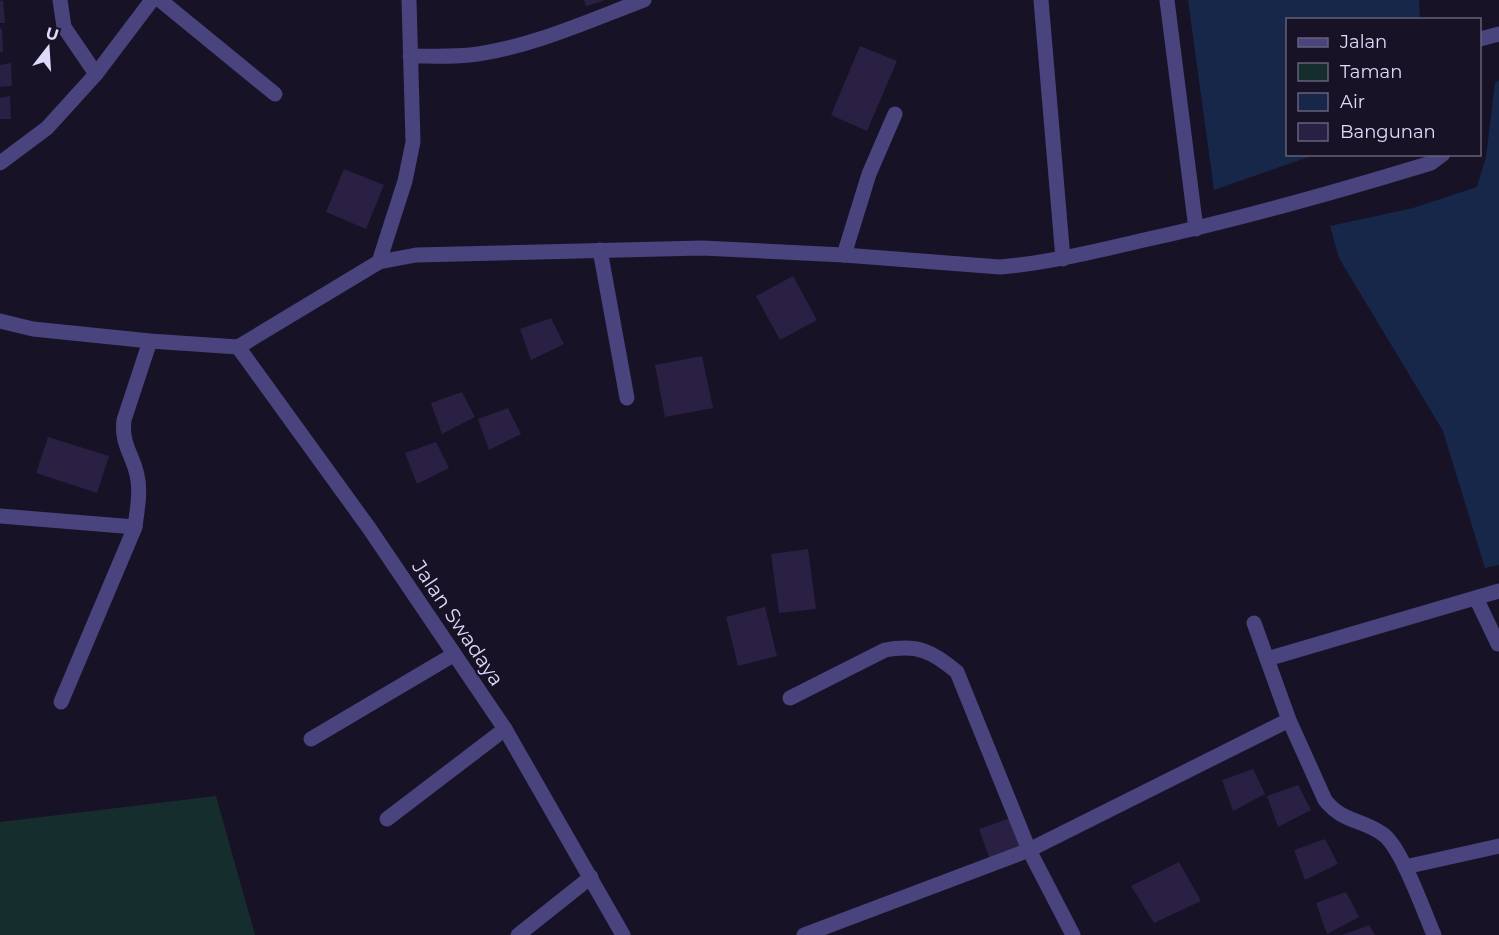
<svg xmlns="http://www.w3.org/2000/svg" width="1499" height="935" font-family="Montserrat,sans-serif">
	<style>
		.green { fill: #162d2e }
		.water { fill: #17274a }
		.building { fill: #2a2043 }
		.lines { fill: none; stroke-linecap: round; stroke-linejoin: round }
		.lane { stroke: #49437e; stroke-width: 15 }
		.street { stroke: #49437e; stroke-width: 15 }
		.labels { text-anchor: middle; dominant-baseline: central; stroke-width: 5; stroke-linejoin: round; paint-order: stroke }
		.street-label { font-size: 20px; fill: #e0dafa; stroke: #171225 }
	</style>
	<rect width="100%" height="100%" fill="#171225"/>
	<path class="green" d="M 216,796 L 255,935 L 0,935 L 0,822 Z"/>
	<g class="water">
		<path d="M 1188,0 L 1419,0 L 1420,19 L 1288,20 L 1288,154 L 1314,155 L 1214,190 Z"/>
		<path d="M 1499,80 L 1499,565 L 1485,568 L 1443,431 L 1339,258 L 1330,226 L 1413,208 L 1477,187 L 1486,157 L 1495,83 Z"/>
	</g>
	<g class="building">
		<path d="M 3,0 L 5,23 L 0,23 L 0,1 Z"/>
		<path d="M 584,0 L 603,0 L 603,1 L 586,6 Z"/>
		<path d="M 2,28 L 3,52 L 0,52 L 0,29 Z"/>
		<path d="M 860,46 L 897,61 L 867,131 L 831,115 Z"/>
		<path d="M 11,63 L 12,86 L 0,87 L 0,65 Z"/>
		<path d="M 10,96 L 11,119 L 0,119 L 0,98 Z"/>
		<path d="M 344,169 L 384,185 L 366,229 L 326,212 Z"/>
		<path d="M 793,276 L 817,320 L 780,340 L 756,296 Z"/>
		<path d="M 551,318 L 564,344 L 531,360 L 520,329 Z"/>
		<path d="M 702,356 L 713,408 L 665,417 L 655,365 Z"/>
		<path d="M 462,392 L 475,417 L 442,434 L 431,403 Z"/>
		<path d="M 508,408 L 521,434 L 489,450 L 478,419 Z"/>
		<path d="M 48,437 L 109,456 L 97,493 L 36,473 Z"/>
		<path d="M 436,442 L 449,468 L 417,484 L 405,453 Z"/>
		<path d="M 808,549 L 816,609 L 779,613 L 771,554 Z"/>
		<path d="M 765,607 L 777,656 L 738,666 L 726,617 Z"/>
		<path d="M 1253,769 L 1265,794 L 1233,811 L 1222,780 Z"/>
		<path d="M 1298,785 L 1311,810 L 1278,827 L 1267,796 Z"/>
		<path d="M 1010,818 L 1023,844 L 990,860 L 979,829 Z"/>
		<path d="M 1325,839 L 1338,864 L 1305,880 L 1294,850 Z"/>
		<path d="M 1179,862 L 1201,901 L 1154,923 L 1131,886 Z"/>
		<path d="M 1346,892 L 1359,917 L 1327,934 L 1316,903 Z"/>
		<path d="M 1369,925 L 1375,935 L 1342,935 Z"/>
	</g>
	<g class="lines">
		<g class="lane">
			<path d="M 600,250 L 627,398"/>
			<path d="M 844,255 L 869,174 L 895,114"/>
			<path d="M 1476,598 L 1498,644"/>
		</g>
		<g class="street">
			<path d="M 60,0 L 64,27 L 96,74"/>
			<path d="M 160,0 L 275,94"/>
			<path d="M 1041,0 L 1063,259"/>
			<path d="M 1167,0 L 1196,229"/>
			<path d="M 1480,39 L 1499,34"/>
			<path d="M 410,56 C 430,56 450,57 470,55 C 530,48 588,21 644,0"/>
			<path d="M 0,163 L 47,128 L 96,74 L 152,0"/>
			<path d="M 379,262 L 405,181 L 413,142 L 409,0"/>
			<path d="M 0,321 L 33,329 L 150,341 L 238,347 L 379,262 L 416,255 L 702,248 L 844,255 L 1000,267 C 1049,263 1096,251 1144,240 C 1241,219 1336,192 1431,163 L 1443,154"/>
			<path d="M 238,347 L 369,528 L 505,729 L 623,935"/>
			<path d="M 0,516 L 135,527 C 137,510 141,492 137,475 C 132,453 121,444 124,420 L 150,341"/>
			<path d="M 1254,623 L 1289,720 L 1325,800 C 1343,823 1363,819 1384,835 C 1402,849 1424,912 1434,935"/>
			<path d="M 1267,659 L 1499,591"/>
			<path d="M 790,698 L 885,650 C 917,644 932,651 957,672 L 1029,850 L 1073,935"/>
			<path d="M 61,702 L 135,527"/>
			<path d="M 311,739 L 453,655"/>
			<path d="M 387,819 L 505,729"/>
			<path d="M 1405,867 L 1499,846"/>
			<path d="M 518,935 L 591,877"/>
			<path d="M 804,935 L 1029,850 L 1289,720"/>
		</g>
	</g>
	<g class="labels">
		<g class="street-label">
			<text transform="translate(458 623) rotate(56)">Jalan Swadaya</text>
		</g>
	</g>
	<rect x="1286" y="18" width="195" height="138" fill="#171225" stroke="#67627a" stroke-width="1.5"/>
	<rect x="1298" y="38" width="30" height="9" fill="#49437e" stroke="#67627a" stroke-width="1.5"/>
	<text x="1340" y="48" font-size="18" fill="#e0dafa">Jalan</text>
	<rect x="1298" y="63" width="30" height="18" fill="#162d2e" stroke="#67627a" stroke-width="1.5"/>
	<text x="1340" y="78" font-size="18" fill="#e0dafa">Taman</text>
	<rect x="1298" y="93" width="30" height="18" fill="#17274a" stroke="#67627a" stroke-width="1.5"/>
	<text x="1340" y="108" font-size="18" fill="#e0dafa">Air</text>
	<rect x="1298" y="123" width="30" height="18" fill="#2a2043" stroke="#67627a" stroke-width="1.5"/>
	<text x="1340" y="138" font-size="18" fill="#e0dafa">Bangunan</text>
	<g transform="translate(48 48) rotate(17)" stroke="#171225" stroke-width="4.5" paint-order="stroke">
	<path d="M0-4.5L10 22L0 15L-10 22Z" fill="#e0dafa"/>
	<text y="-9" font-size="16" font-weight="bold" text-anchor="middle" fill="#e0dafa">U</text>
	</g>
</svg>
